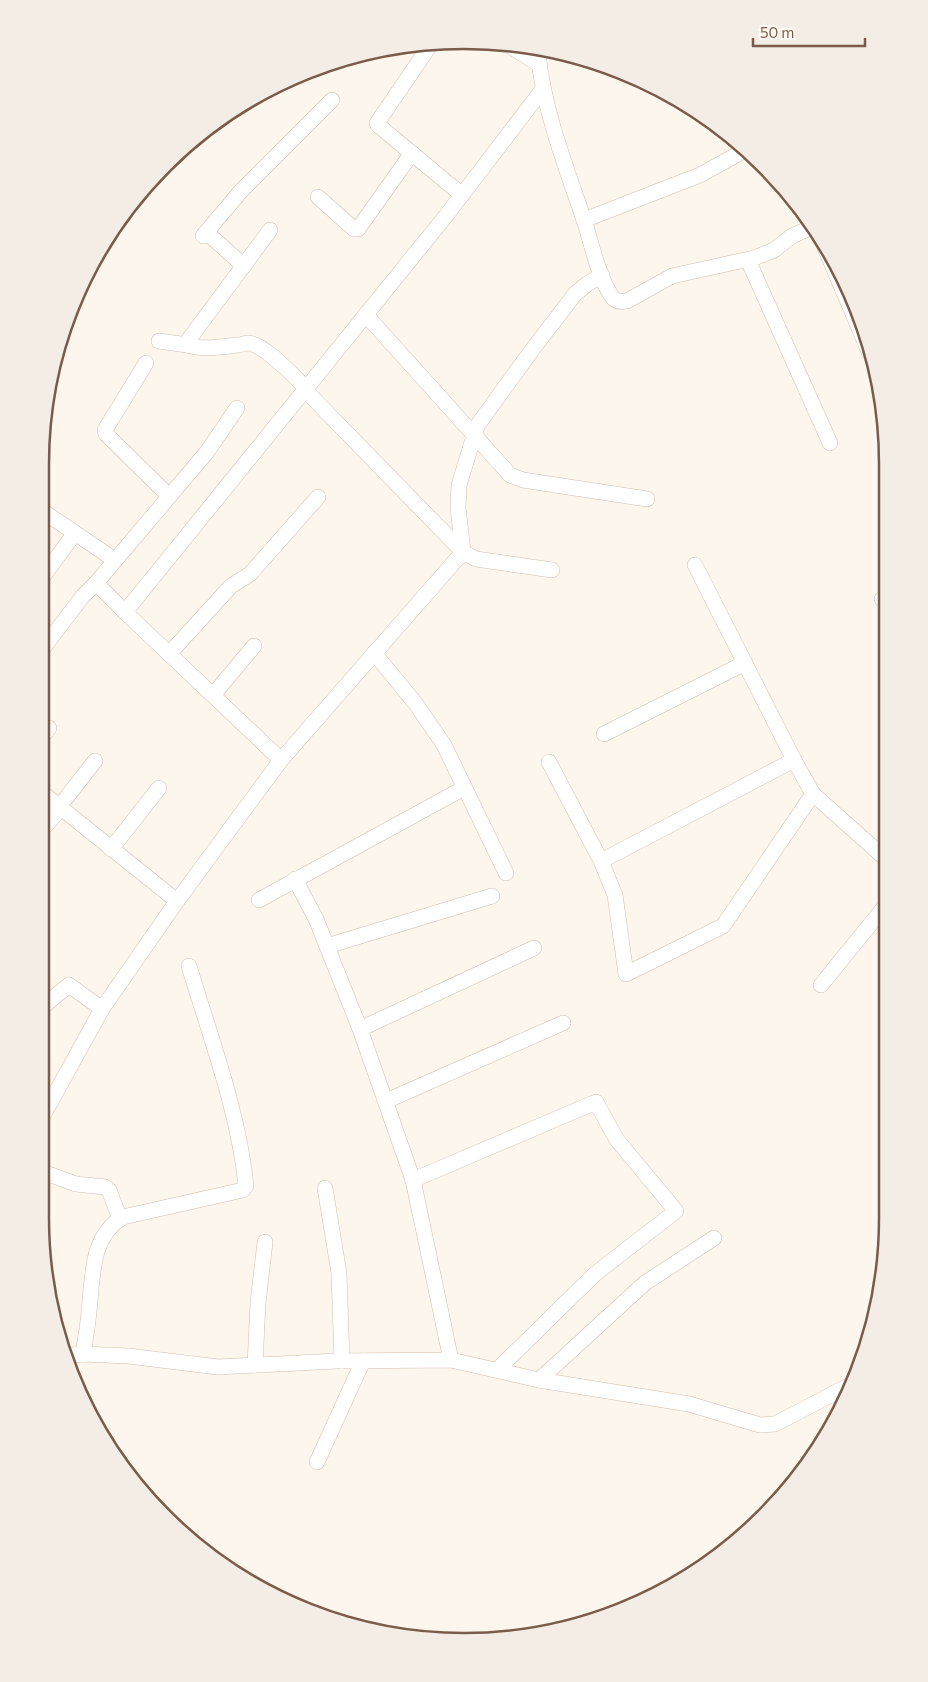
<svg xmlns="http://www.w3.org/2000/svg" width="928" height="1682" font-family="Commissioner,sans-serif">
	<style>
		.lines { fill: none; stroke-linecap: round; stroke-linejoin: round }
		.minor-casing { stroke: #d1beb0; stroke-width: 16 }
		.minor { stroke: #fff; stroke-width: 15 }
		.rim { fill: none; stroke: #7a5c4d; stroke-width: 2.5 }
	</style>
	<rect width="100%" height="100%" fill="#fdf6ec"/>
	<g class="lines">
		<g class="minor-casing">
			<g id="minor">
				<path d="M 433,41 L 377,123 L 379,126 L 462,195"/>
				<path d="M 505,43 L 539,64"/>
				<path d="M 540,48 L 538,53 C 544,113 567,169 586,226 C 592,247 600,281 613,298 C 617,302 622,302 627,301 L 672,276 L 754,258 L 774,250 L 792,236 L 814,226"/>
				<path d="M 318,197 L 354,229 L 358,229 L 412,153"/>
				<path d="M 584,220 L 700,175 L 747,149"/>
				<path d="M 270,230 L 187,342 L 187,345 C 202,350 221,347 237,345 C 241,345 245,343 248,343 C 265,344 294,377 306,388"/>
				<path d="M 206,232 L 244,266"/>
				<path d="M 203,236 L 241,191 L 332,100"/>
				<path d="M 820,236 L 870,354"/>
				<path d="M 748,260 L 830,443"/>
				<path d="M 366,315 L 510,475 L 523,480 L 647,499"/>
				<path d="M 159,341 L 187,345"/>
				<path d="M 146,363 L 105,430 L 106,434 L 169,496"/>
				<path d="M 305,390 L 463,552 L 476,559 L 552,570"/>
				<path d="M 41,510 L 115,560"/>
				<path d="M 695,565 L 794,760 L 813,794 L 886,859"/>
				<path d="M 41,579 L 75,533"/>
				<path d="M 882,599 L 885,598"/>
				<path d="M 125,612 L 96,583 L 207,452 L 237,408"/>
				<path d="M 44,647 L 83,596 L 96,583"/>
				<path d="M 374,653 L 416,704 L 444,745 L 506,873"/>
				<path d="M 169,654 L 231,586 L 250,574 L 318,497"/>
				<path d="M 213,695 L 254,646"/>
				<path d="M 604,734 L 745,663"/>
				<path d="M 41,738 L 49,728"/>
				<path d="M 281,760 L 463,552 L 458,508 L 459,485 L 477,426 L 532,350 L 575,294 L 587,284 L 602,275"/>
				<path d="M 549,762 L 601,861 L 615,895 L 626,974 L 723,926 L 813,794"/>
				<path d="M 40,791 L 177,901"/>
				<path d="M 59,807 L 95,761"/>
				<path d="M 40,832 L 61,808"/>
				<path d="M 111,849 L 159,788"/>
				<path d="M 601,861 L 794,760"/>
				<path d="M 295,879 L 316,919 L 360,1029 L 413,1180 L 451,1360"/>
				<path d="M 259,900 L 464,788"/>
				<path d="M 327,946 L 492,896"/>
				<path d="M 821,985 L 886,905"/>
				<path d="M 40,1009 L 69,985 L 102,1009"/>
				<path d="M 360,1029 L 534,948"/>
				<path d="M 386,1101 L 563,1023"/>
				<path d="M 40,1121 L 102,1009 L 177,901 L 281,760 L 125,612 L 445,217 L 543,89"/>
				<path d="M 40,1171 L 76,1184 L 105,1187 L 109,1190 L 120,1219"/>
				<path d="M 413,1180 L 596,1102 L 617,1140 L 676,1211 L 595,1274 L 497,1370"/>
				<path d="M 325,1188 L 339,1273 L 342,1361"/>
				<path d="M 83,1354 C 85,1340 88,1326 89,1311 C 93,1278 90,1236 123,1217 L 243,1190 L 246,1186 C 239,1113 210,1036 189,966"/>
				<path d="M 63,1356 L 83,1354 L 128,1356 L 218,1367 L 337,1361 L 451,1360 L 539,1380 L 689,1404 L 760,1425 L 775,1424 L 850,1385"/>
				<path d="M 255,1365 L 258,1303 L 265,1242"/>
				<path d="M 539,1380 L 645,1283 L 714,1238"/>
				<path d="M 317,1462 L 363,1361"/>
			</g>
		</g>
		<use href="#minor" class="minor"/>
	</g>
	<path d="M0 0H928V1682H0ZM464 49H464A415 415 0 0 1 879 464V1218A415 415 0 0 1 464 1633H464A415 415 0 0 1 49 1218V464A415 415 0 0 1 464 49Z" fill="#f4ede6" fill-rule="evenodd"/>
	<path class="rim" d="M464 49H464A415 415 0 0 1 879 464V1218A415 415 0 0 1 464 1633H464A415 415 0 0 1 49 1218V464A415 415 0 0 1 464 49Z"/>
	<path d="M753 38v8h112v-8" fill="none" stroke="#7a5c4d" stroke-width="2.5"/>
	<text x="760" y="38" font-size="15" fill="#7a5c4d" stroke="#fffaf3" stroke-width="4" paint-order="stroke">50 m</text>
</svg>
